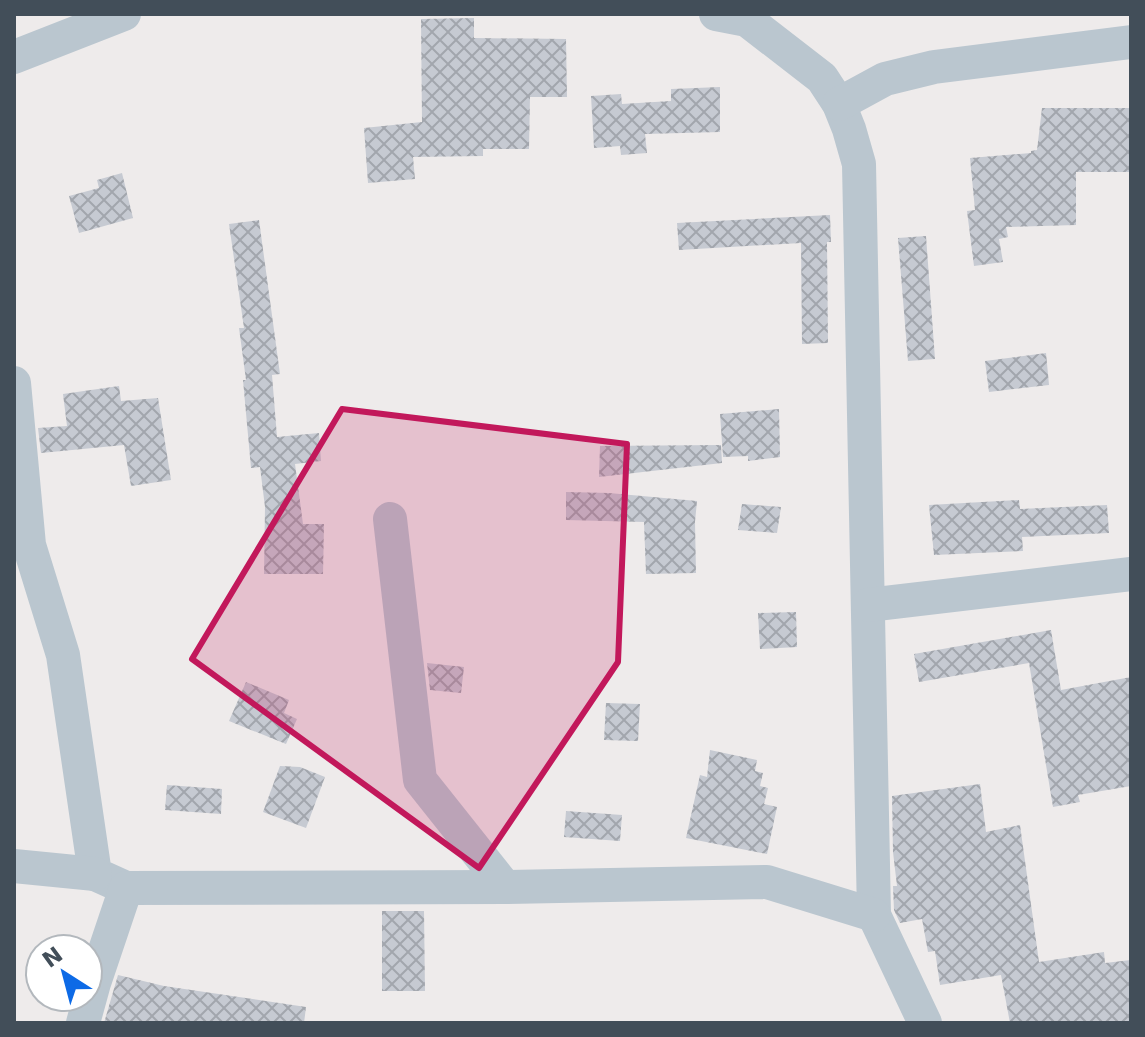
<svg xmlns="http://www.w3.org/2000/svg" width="1145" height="1037" font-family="'DejaVu Sans',sans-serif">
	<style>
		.building { fill: url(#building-cross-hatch) }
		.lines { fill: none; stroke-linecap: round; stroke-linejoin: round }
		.street { stroke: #bac6cf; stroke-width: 34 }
		.marked { fill: #c2185b; fill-opacity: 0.2; stroke: #c2185b; stroke-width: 6; stroke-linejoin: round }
	</style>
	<defs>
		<pattern id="building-cross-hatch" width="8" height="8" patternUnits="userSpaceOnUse" patternTransform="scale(2)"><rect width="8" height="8" fill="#c6cad2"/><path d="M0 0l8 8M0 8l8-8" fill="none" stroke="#a2a6ad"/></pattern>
	</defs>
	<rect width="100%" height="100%" fill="#eeebeb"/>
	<g class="building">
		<path d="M 474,18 L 474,38 L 566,39 L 567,97 L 530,97 L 529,149 L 483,149 L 483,156 L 413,157 L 415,179 L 368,183 L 364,128 L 422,122 L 421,19 Z"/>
		<path d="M 720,87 L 720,132 L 645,134 L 647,153 L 621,155 L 620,146 L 594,148 L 591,96 L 621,94 L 622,104 L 671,101 L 671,89 Z"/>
		<path d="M 1042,108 L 1131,108 L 1131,172 L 1076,172 L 1076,225 L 1006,227 L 1008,237 L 999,239 L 1003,262 L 974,266 L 967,211 L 975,210 L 970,158 L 1031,153 L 1031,151 L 1037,150 Z"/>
		<path d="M 122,173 L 133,218 L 79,233 L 69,196 L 99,188 L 97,180 Z"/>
		<path d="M 830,215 L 831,242 L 827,242 L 828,343 L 802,344 L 801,243 L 679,250 L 677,223 Z"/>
		<path d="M 259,220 L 280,374 L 272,375 L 277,437 L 319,433 L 321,461 L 295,464 L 303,524 L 324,524 L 323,574 L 264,574 L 265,507 L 260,467 L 251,468 L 243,380 L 246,380 L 239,328 L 244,328 L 229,224 Z"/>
		<path d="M 926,236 L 935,359 L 908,361 L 898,238 Z"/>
		<path d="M 1046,353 L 1049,385 L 989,392 L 985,361 Z"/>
		<path d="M 119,386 L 121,401 L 158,398 L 171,480 L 131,486 L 124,445 L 41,453 L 38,428 L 67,426 L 63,394 Z"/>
		<path d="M 779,409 L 780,457 L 748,461 L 748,456 L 723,457 L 720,414 Z"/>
		<path d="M 721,445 L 722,463 L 599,477 L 600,446 Z"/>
		<path d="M 566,492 L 609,493 L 697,501 L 695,522 L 696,573 L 646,574 L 644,522 L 566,520 Z"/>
		<path d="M 1019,500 L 1020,509 L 1107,505 L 1109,533 L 1022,537 L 1023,551 L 934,555 L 929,505 Z"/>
		<path d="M 742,504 L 781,507 L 777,533 L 738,530 Z"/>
		<path d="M 796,612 L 797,647 L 760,649 L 758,613 Z"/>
		<path d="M 1051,630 L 1061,690 L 1131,677 L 1131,786 L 1078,795 L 1080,802 L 1053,807 L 1029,663 L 919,682 L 914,654 Z"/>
		<path d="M 427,663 L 464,667 L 461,693 L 430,690 Z"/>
		<path d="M 246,682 L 289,700 L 284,713 L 297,719 L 286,744 L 229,721 Z"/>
		<path d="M 606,703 L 640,704 L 638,741 L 604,740 Z"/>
		<path d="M 710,750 L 757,760 L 755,771 L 763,773 L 760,786 L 768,788 L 764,804 L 777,807 L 767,854 L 686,838 L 700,775 L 707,777 Z"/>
		<path d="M 280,766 L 300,767 L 325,777 L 306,828 L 263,812 Z"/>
		<path d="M 980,784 L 986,832 L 1020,825 L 1039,962 L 1104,952 L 1105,963 L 1131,960 L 1131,1023 L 1010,1023 L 1001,975 L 940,985 L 935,951 L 928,952 L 922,919 L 900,923 L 894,910 L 893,886 L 897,886 L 893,852 L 892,796 Z"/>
		<path d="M 167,785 L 222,789 L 221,814 L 165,810 Z"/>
		<path d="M 566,811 L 622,815 L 620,841 L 564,837 Z"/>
		<path d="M 382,911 L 424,911 L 425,991 L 382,991 Z"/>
		<path d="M 118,975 L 164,986 L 306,1007 L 304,1023 L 104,1023 Z"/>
	</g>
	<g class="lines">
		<g class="street">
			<path d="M 716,14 L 747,20 L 822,78 L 839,104 L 849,129 L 859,164 L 874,915 L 925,1023"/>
			<path d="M 14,57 L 124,14"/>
			<path d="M 839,104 L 885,79 L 934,67 L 1131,42"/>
			<path d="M 14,383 L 29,545 L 63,655 L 95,874 L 126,888"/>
			<path d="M 390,519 L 420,780 L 505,887"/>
			<path d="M 868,605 L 1131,574"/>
			<path d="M 14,866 L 95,874"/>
			<path d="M 83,1023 L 94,983 L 126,888 L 505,887 L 767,882 L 874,915"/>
		</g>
	</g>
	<path class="marked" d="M 342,409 L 627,444 L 618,662 L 479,868 L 192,659 Z"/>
	<rect width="1145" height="1037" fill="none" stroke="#424e59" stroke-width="32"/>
	<g transform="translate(64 973) rotate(324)"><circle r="38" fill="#ffffff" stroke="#b3b8bd" stroke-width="2"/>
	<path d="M0-6L14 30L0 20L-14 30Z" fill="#0d6ae6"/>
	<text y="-12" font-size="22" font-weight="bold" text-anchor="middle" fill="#424e59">N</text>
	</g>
</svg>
